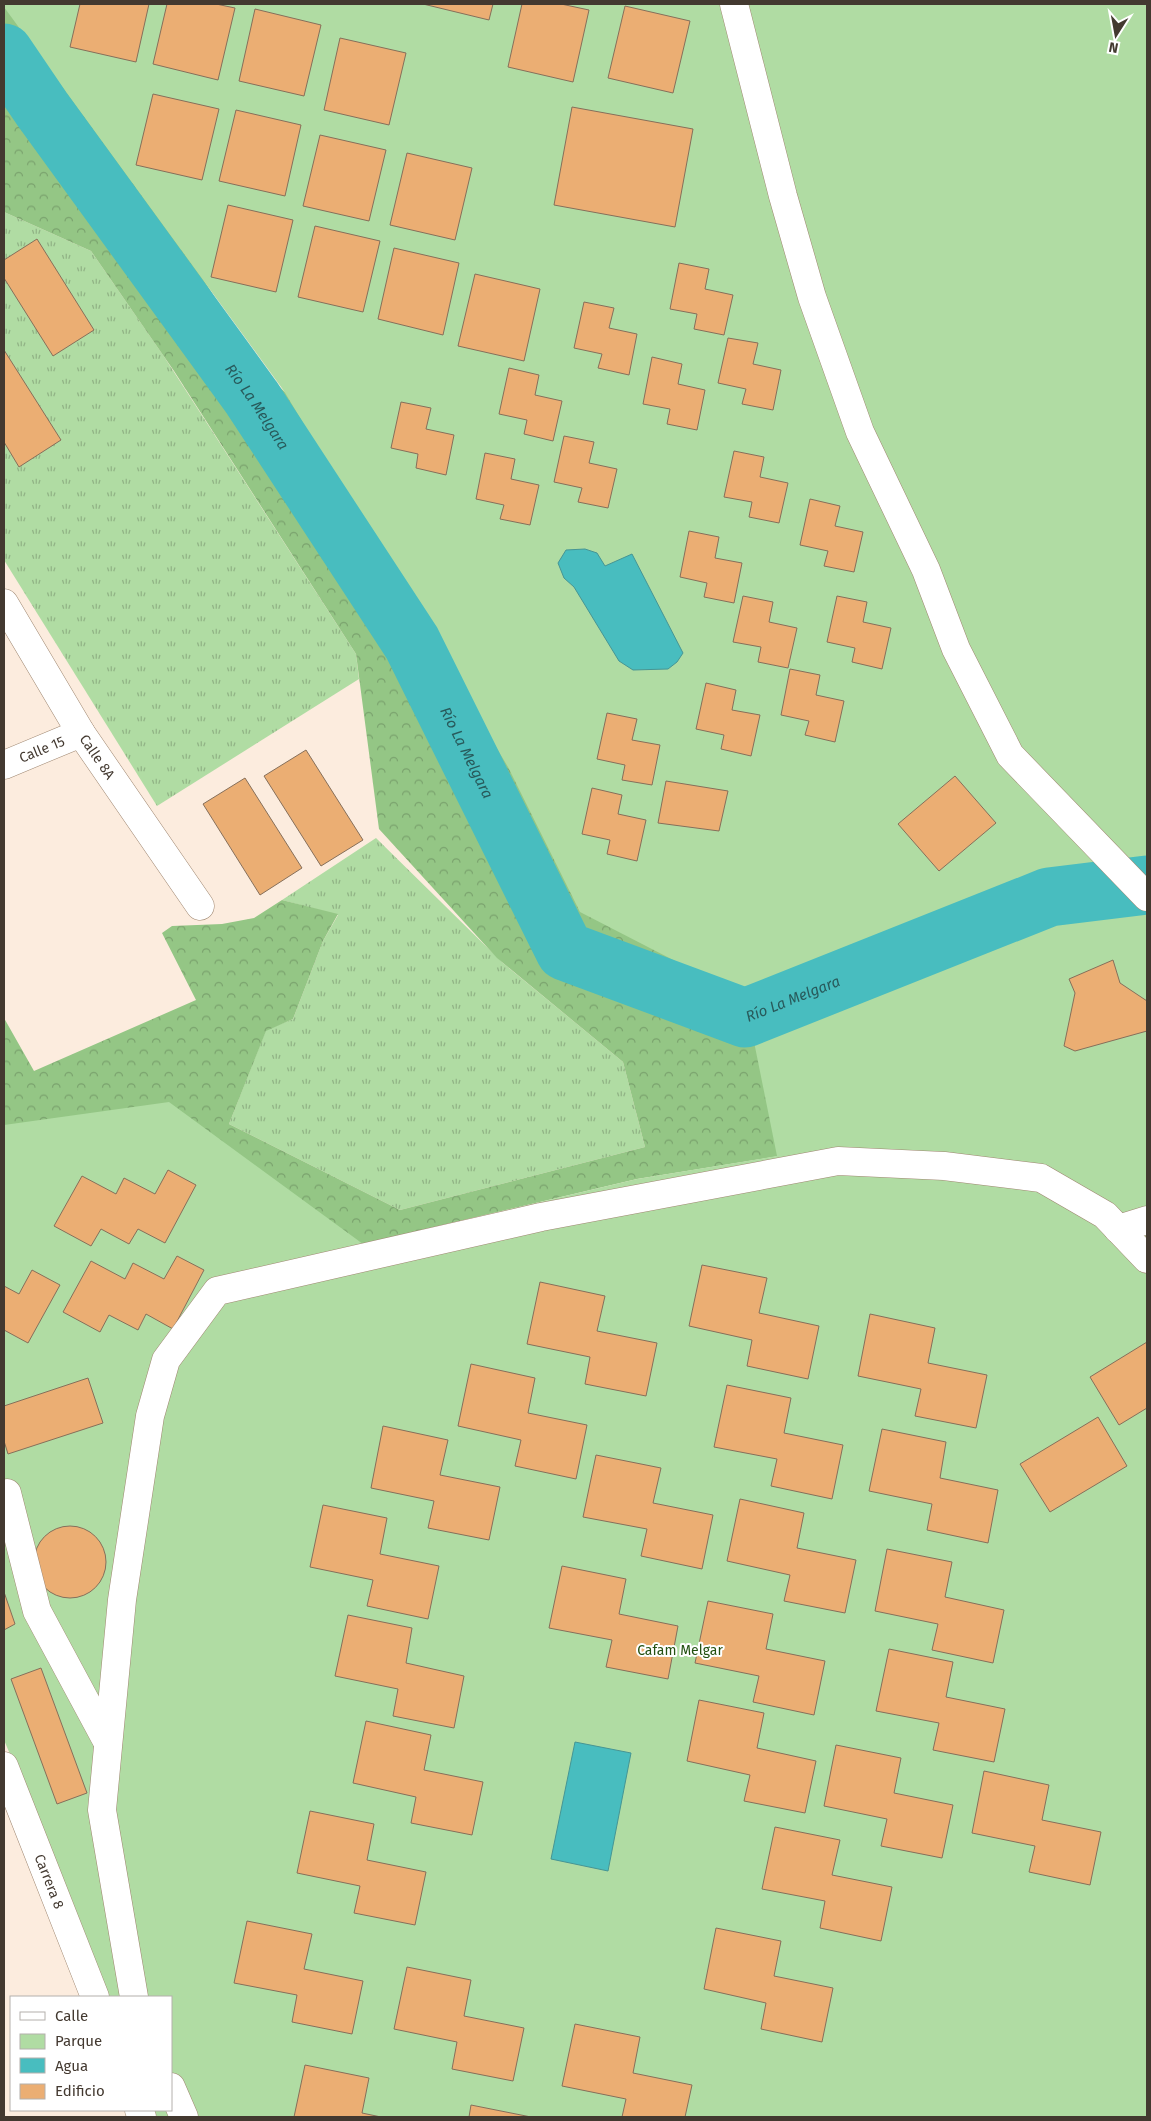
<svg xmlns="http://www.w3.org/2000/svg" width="1151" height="2121" font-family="'Fira Sans',sans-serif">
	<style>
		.grass { fill: url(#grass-tufts) }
		.forest { fill: url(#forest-crowns) }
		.park { fill: #b0dca3 }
		.water { fill: #48bdbf; stroke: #469594 }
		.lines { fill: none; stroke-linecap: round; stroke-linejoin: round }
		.river { stroke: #48bdbf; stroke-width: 59 }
		.building { fill: #ebae73; stroke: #866f5a }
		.minor-casing { stroke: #9f8771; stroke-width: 29 }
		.minor { stroke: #fff; stroke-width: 28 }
		.labels { text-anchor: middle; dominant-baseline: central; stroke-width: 4; stroke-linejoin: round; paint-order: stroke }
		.street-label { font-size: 14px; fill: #433930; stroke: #fff }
		.park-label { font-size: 14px; fill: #235111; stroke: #fff }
		.water-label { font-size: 15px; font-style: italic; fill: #285a5b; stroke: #fff }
	</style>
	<defs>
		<pattern id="grass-tufts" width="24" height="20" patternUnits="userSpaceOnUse" patternTransform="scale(1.25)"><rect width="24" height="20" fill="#b0dca3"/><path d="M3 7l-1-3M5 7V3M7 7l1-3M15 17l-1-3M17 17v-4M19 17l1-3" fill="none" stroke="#91b385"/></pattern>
		<pattern id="forest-crowns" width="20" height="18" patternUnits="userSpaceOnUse" patternTransform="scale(1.25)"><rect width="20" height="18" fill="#94c685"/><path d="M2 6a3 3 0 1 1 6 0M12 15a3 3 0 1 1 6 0" fill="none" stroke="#7aa26d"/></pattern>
	</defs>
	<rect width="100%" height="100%" fill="#fcecde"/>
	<g class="grass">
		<path d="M 4,212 L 91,251 L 163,355 L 356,654 L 359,679 L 157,806 L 4,560 Z"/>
		<path d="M 376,838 L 503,963 L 623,1062 L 645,1147 L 400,1210 L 229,1124 L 266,1030 L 293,1019 L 323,941 L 338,915 L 282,900 Z"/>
	</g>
	<path class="forest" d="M 4,4 L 131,163 L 258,367 L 406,504 L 733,919 L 817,1150 L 637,1179 L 219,1278 L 4,1240 L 4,1018 L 34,1071 L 196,1000 L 162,933 L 172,926 L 222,924 L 254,918 L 282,900 L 338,914 L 323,941 L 293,1019 L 266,1031 L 229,1124 L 400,1210 L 645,1147 L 623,1062 L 497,958 L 379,829 L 356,654 L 174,371 L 91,251 L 4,212 Z"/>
	<path class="park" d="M 4,4 L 1147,4 L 1147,2117 L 157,2117 L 154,2110 L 171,2110 L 171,1997 L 106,1997 L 29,1799 L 4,1740 L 4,1125 L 169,1102 L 363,1244 L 637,1179 L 777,1156 L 745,997 L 580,912 L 508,767 L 284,391 L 4,7 Z"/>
	<g class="water">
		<path d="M 585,549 L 597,553 L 605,566 L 632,554 L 683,653 L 677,662 L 668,669 L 633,670 L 619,661 L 574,587 L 564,578 L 558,563 L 566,550 Z"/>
		<path d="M 575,1742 L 631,1753 L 608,1871 L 551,1859 Z"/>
	</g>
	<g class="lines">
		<path class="river" id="s1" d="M 4,53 L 42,109 L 252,398 L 412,643 L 565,951 L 745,1018 L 1049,897 L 1147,885"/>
	</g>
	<g class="building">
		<path d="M 80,4 L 149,4 L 136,62 L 70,47 Z"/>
		<path d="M 167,4 L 216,4 L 235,8 L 218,80 L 153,64 Z"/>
		<path d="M 423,4 L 493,4 L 489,20 Z"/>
		<path d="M 522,4 L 561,4 L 589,10 L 573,82 L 508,67 Z"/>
		<path d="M 625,6 L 690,21 L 673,93 L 608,78 Z"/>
		<path d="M 255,9 L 321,25 L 304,96 L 239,81 Z"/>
		<path d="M 340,38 L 406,53 L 389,125 L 324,110 Z"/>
		<path d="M 153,94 L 219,109 L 202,180 L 136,165 Z"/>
		<path d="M 572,107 L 693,129 L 675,227 L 554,205 Z"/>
		<path d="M 236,110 L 301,125 L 285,196 L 219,181 Z"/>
		<path d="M 320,135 L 386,150 L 369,221 L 303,206 Z"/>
		<path d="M 407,153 L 472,168 L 455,240 L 390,225 Z"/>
		<path d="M 228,205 L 293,220 L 276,292 L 211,277 Z"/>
		<path d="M 315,226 L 380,241 L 363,312 L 298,297 Z"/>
		<path d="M 37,239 L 94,330 L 53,356 L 4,278 L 4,260 Z"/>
		<path d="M 394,248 L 459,263 L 443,335 L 378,319 Z"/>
		<path d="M 679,263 L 709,269 L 705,289 L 733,295 L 724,335 L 694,329 L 697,314 L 670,309 Z"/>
		<path d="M 475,274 L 540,289 L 524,361 L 458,346 Z"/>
		<path d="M 584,302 L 614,308 L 609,328 L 637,334 L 629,375 L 598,368 L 602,354 L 574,348 Z"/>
		<path d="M 728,338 L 758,343 L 753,364 L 781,370 L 773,410 L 742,404 L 746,389 L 718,383 Z"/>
		<path d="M 4,350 L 61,440 L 19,467 L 4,442 Z"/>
		<path d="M 652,357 L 682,364 L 678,384 L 705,390 L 697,430 L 667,424 L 670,409 L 643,404 Z"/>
		<path d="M 509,368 L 539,375 L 535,395 L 562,401 L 553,441 L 524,434 L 527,420 L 499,414 Z"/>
		<path d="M 401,402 L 431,408 L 426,429 L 454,435 L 446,475 L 416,468 L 418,454 L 391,448 Z"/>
		<path d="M 564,436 L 594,442 L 589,463 L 617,469 L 608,508 L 578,502 L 582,488 L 554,482 Z"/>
		<path d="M 734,451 L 764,457 L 760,477 L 788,483 L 779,523 L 749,517 L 752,502 L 724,497 Z"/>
		<path d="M 485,453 L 515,459 L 511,479 L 539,485 L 530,525 L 500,519 L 504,505 L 476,499 Z"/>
		<path d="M 810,499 L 840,506 L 835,526 L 863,532 L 854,572 L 824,566 L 828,551 L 800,545 Z"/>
		<path d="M 689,531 L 719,537 L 715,558 L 742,563 L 734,603 L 704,597 L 707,583 L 680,577 Z"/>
		<path d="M 743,596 L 773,602 L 769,622 L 797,628 L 788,668 L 758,662 L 761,647 L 733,642 Z"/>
		<path d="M 837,596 L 867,602 L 863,622 L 891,628 L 882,669 L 852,662 L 855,648 L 827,642 Z"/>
		<path d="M 790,669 L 820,675 L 816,695 L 844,701 L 835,742 L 805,735 L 809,721 L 781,715 Z"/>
		<path d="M 706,683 L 736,690 L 732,710 L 760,715 L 751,756 L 721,749 L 724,735 L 696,729 Z"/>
		<path d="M 607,713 L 637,719 L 632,740 L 660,745 L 652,785 L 622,780 L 625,765 L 597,759 Z"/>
		<path d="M 306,750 L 363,840 L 321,866 L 264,776 Z"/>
		<path d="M 955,776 L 996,823 L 939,871 L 898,824 Z"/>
		<path d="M 245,778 L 302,868 L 260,895 L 203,804 Z"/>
		<path d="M 666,781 L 728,791 L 719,831 L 658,823 Z"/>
		<path d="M 592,788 L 622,795 L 618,814 L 646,820 L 637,861 L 607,854 L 610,840 L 582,834 Z"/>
		<path d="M 1113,960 L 1120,983 L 1147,1001 L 1147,1031 L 1075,1051 L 1064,1046 L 1075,993 L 1069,979 Z"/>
		<path d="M 168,1170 L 196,1185 L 165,1243 L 138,1229 L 129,1244 L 101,1229 L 91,1246 L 54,1226 L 82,1176 L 116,1194 L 124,1178 L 155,1194 Z"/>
		<path d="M 177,1256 L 204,1270 L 173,1329 L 146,1314 L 138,1330 L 109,1315 L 100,1332 L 63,1312 L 91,1261 L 125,1279 L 133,1263 L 164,1279 Z"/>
		<path d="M 702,1265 L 767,1278 L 759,1313 L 819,1326 L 808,1379 L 747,1366 L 752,1340 L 689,1326 Z"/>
		<path d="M 32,1270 L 60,1285 L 28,1343 L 4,1330 L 4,1286 L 19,1294 Z"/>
		<path d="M 540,1282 L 605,1296 L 597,1331 L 657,1343 L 646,1396 L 585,1384 L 590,1357 L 527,1344 Z"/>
		<path d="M 870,1314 L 935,1328 L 928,1363 L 987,1375 L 976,1428 L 915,1416 L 921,1389 L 858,1376 Z"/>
		<path d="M 1147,1342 L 1147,1408 L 1119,1425 L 1090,1377 Z"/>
		<path d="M 471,1364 L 535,1378 L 528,1413 L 587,1425 L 576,1479 L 515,1466 L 521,1440 L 458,1426 Z"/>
		<path d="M 88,1378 L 103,1423 L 8,1454 L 4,1441 L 4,1406 Z"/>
		<path d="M 727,1385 L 791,1398 L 784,1433 L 843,1445 L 832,1499 L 771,1486 L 777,1459 L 714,1447 Z"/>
		<path d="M 1098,1417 L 1127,1466 L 1050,1512 L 1020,1464 Z"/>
		<path d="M 383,1426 L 448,1440 L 440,1475 L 500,1487 L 489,1540 L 428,1528 L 434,1501 L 371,1488 Z"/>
		<path d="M 882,1429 L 946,1442 L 940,1478 L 998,1490 L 988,1543 L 927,1530 L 932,1504 L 869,1491 Z"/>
		<path d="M 596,1455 L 661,1468 L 653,1503 L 713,1515 L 702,1569 L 641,1556 L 647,1529 L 583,1517 Z"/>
		<path d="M 740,1499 L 804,1513 L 797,1548 L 856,1560 L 845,1613 L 784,1601 L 790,1575 L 727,1561 Z"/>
		<path d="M 323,1505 L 387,1518 L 380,1554 L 439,1566 L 428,1619 L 367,1606 L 373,1580 L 310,1567 Z"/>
		<circle cx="70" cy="1562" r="36"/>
		<path d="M 887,1549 L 952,1562 L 945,1597 L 1004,1610 L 993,1663 L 932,1650 L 938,1624 L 875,1611 Z"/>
		<path d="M 562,1566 L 626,1579 L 619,1614 L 678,1626 L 668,1679 L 606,1667 L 612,1640 L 549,1628 Z"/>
		<path d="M 4,1592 L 15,1624 L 4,1630 Z"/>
		<path d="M 708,1601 L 773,1614 L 766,1649 L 825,1661 L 814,1715 L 753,1702 L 759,1676 L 695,1663 Z"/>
		<path d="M 348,1615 L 412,1628 L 406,1663 L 464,1676 L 454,1728 L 393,1716 L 398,1689 L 335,1676 Z"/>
		<path d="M 889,1649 L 953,1662 L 946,1697 L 1005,1709 L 994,1762 L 933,1750 L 939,1723 L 876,1711 Z"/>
		<path d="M 41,1668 L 87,1793 L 57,1804 L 11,1679 Z"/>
		<path d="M 699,1700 L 764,1713 L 757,1748 L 816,1761 L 805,1813 L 744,1801 L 750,1775 L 687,1761 Z"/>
		<path d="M 366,1721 L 431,1735 L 424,1770 L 483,1782 L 472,1835 L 411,1823 L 416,1797 L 353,1783 Z"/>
		<path d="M 836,1745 L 901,1758 L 894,1793 L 953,1805 L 942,1858 L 881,1846 L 887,1819 L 824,1806 Z"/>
		<path d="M 984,1771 L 1049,1785 L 1042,1820 L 1101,1832 L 1090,1885 L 1029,1872 L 1035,1846 L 972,1833 Z"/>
		<path d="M 310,1811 L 374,1824 L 367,1860 L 426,1872 L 415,1925 L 354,1913 L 360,1886 L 297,1873 Z"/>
		<path d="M 775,1827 L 840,1840 L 832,1875 L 892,1887 L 881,1941 L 820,1928 L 825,1901 L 762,1889 Z"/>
		<path d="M 247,1921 L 312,1934 L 304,1969 L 363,1981 L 352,2034 L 292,2022 L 297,1995 L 234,1983 Z"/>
		<path d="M 716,1928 L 781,1941 L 774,1976 L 833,1988 L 822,2042 L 761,2029 L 766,2003 L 704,1989 Z"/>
		<path d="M 407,1967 L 471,1980 L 464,2016 L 524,2028 L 513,2081 L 452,2069 L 457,2042 L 394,2029 Z"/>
		<path d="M 575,2024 L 640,2037 L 633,2073 L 692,2085 L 685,2117 L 622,2117 L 626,2099 L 562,2086 Z"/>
		<path d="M 305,2065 L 369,2078 L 362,2113 L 381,2117 L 294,2117 Z"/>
		<path d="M 471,2105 L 531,2117 L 469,2117 Z"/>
	</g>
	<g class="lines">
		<g class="minor-casing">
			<g id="minor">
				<path d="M 734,4 L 783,196 L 812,297 L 860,432 L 926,570 L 956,649 L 1010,755 L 1147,897"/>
				<path id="s2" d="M 4,603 L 81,733 L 200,906"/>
				<path id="s3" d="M 4,765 L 81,733"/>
				<path d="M 1118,1229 L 1147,1220"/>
				<path d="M 7,1493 L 37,1611 L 108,1743"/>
				<path id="s4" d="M 4,1766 L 95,1997"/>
				<path d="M 134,1997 L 102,1810 L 122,1600 L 150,1416 L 166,1360 L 217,1291 L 541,1217 L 838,1161 L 944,1166 L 1041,1178 L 1105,1215 L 1147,1259"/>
				<path d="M 171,2087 L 184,2117"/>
				<path d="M 139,2110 L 142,2117"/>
			</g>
		</g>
		<use href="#minor" class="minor"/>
	</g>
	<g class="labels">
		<g class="street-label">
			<text stroke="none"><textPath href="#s3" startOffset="41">Calle 15</textPath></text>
			<text stroke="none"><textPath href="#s2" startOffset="180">Calle 8A</textPath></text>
			<text stroke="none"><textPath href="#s4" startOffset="124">Carrera 8</textPath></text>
		</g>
		<g class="park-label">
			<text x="680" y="1650">Cafam Melgar</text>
		</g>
		<g class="water-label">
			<text stroke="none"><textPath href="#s1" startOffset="435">Río La Melgara</textPath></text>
			<text stroke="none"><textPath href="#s1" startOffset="840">Río La Melgara</textPath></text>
			<text stroke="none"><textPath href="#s1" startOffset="1305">Río La Melgara</textPath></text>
		</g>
	</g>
	<rect width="1151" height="2121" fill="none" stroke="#433930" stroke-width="10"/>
	<rect x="10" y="1996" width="162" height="115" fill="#ffffff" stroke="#b4b0ac"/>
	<rect x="20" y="2012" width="25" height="8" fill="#ffffff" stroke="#b4b0ac"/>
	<text x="55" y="2021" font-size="15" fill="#433930">Calle</text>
	<rect x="20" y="2034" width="25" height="15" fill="#b0dca3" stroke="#b4b0ac"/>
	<text x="55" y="2046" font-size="15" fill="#433930">Parque</text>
	<rect x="20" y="2058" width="25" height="15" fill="#48bdbf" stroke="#b4b0ac"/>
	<text x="55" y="2071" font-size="15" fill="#433930">Agua</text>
	<rect x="20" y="2084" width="25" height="15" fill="#ebae73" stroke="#b4b0ac"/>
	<text x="55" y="2096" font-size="15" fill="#433930">Edificio</text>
	<g transform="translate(1116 35) rotate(191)" stroke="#ffffff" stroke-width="4" paint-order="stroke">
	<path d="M0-4L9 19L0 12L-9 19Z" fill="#433930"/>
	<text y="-8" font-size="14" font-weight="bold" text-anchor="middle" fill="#433930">N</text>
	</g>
</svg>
